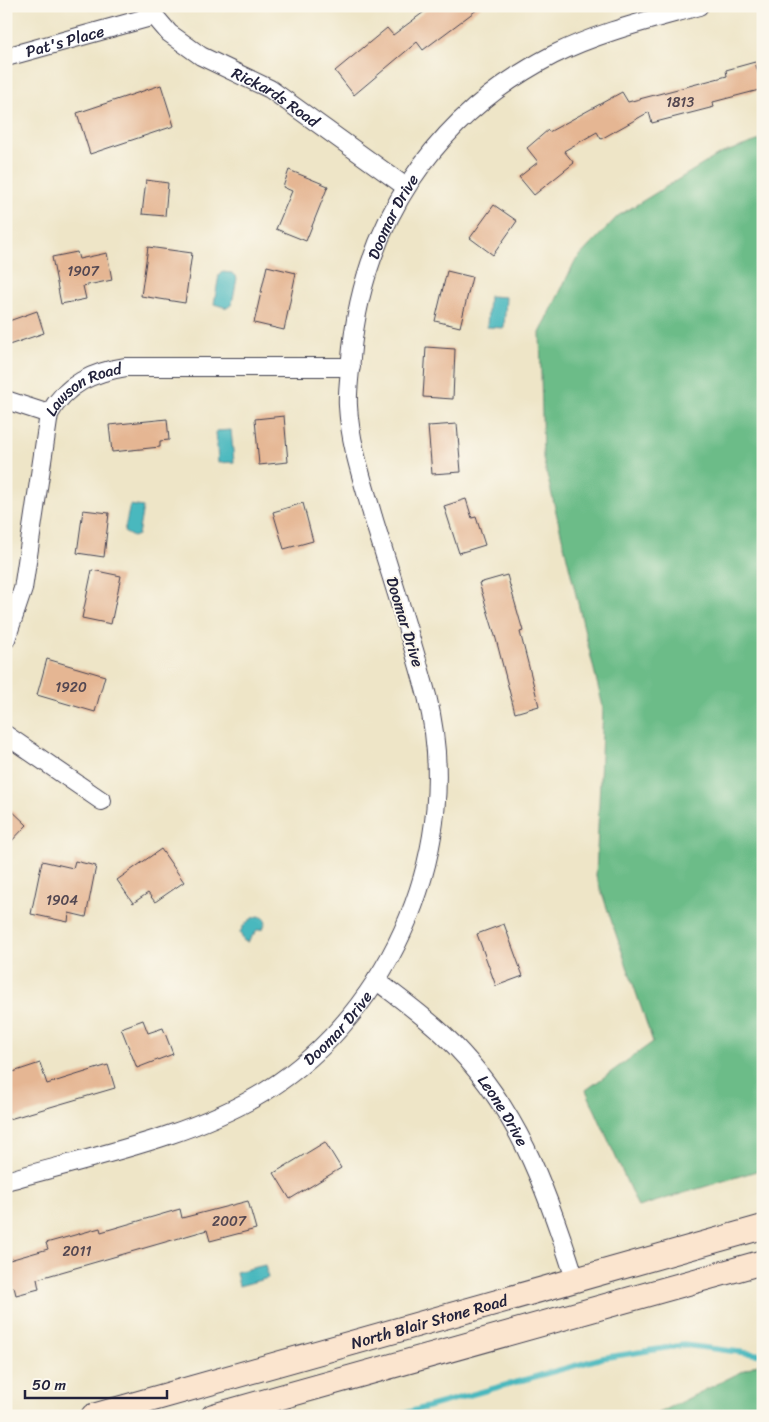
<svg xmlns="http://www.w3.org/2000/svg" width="769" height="1422" font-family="Sriracha,sans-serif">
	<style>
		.forest { fill: #6cbc88; stroke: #476f62 }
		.water { fill: #49b8be; stroke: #366d7c }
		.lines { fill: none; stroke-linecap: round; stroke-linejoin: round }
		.stream { stroke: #49b8be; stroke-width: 5.5 }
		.building { fill: #e5b693 }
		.street-casing { stroke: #413f50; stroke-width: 20 }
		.secondary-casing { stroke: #413f50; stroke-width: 26 }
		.street { stroke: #fff; stroke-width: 18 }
		.secondary { stroke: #fbe5cf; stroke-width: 24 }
		.labels { text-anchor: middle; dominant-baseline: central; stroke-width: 4; stroke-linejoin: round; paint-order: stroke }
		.number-label { font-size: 14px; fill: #534751 }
		.street-label { font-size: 16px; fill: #22223b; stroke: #fbf7ec }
	</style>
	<rect width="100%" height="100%" fill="#fbf7ec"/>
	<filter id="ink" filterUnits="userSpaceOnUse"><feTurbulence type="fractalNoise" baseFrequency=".02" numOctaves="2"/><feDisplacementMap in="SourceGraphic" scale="10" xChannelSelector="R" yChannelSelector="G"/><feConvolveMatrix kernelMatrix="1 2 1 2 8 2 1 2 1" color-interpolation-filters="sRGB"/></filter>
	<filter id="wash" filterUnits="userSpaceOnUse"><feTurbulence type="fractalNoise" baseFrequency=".0096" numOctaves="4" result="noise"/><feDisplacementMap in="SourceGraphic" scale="20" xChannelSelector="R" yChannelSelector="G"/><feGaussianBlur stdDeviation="1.12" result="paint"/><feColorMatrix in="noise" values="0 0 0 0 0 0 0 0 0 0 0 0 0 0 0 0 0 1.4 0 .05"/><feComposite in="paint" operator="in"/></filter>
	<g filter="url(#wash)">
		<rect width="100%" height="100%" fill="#eee5c7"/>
		<g class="forest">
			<path d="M 763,139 L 763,1169 L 638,1207 L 586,1090 L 653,1042 L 596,876 L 603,707 L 543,458 L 540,333 L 575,261 L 618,216 L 720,154 Z"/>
			<path d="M 763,1361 L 763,1416 L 653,1416 Z"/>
		</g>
		<g class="water">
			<path d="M 222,272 L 232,273 L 237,278 L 232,304 L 227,308 L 214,304 L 219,275 Z"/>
			<path d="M 489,296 L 506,297 L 504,328 L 487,327 Z"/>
			<path d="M 231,430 L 234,462 L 218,463 L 216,431 Z"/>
			<path d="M 130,505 L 143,507 L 138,535 L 133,537 L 124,532 Z"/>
			<path d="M 259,916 L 264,918 L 266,922 L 263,929 L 257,930 L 248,942 L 244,941 L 240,933 C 243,924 250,918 259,916 Z"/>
			<path d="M 265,1265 L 268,1278 L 239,1286 L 236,1272 Z"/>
		</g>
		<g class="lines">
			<path class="stream" d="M 395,1416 L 602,1358 L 684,1345 L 763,1355"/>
		</g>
		<g id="blocks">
			<g class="building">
				<path d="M 432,6 L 482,6 L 423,50 L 417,42 L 354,95 L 335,71 L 387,28 L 393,35 Z"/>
				<path d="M 755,62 L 763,89 L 713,102 L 714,107 L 652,123 L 649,112 L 601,139 L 597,132 L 564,151 L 574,163 L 534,195 L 519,177 L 538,162 L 527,148 L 548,130 L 549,132 L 622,92 L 628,102 L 727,76 L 726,70 Z"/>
				<path d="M 161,85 L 174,126 L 90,154 L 77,113 Z"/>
				<path d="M 289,170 L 328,186 L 306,241 L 276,229 L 292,191 L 283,187 Z"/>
				<path d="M 146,180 L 168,183 L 165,216 L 142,214 Z"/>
				<path d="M 494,205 L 517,221 L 493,255 L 470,238 Z"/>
				<path d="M 148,247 L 192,253 L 185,303 L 141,296 Z"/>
				<path d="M 77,252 L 79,259 L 107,253 L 112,280 L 83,286 L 86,299 L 61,304 L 52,257 Z"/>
				<path d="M 267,266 L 296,273 L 284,330 L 254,323 Z"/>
				<path d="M 447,271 L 472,277 L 460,327 L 435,321 Z"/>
				<path d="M 37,311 L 44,333 L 6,346 L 6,322 Z"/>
				<path d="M 426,347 L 455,349 L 453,399 L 423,397 Z"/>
				<path d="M 284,416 L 288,462 L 259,465 L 255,419 Z"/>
				<path d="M 167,419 L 169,440 L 160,441 L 160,447 L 112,452 L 109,425 Z"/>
				<path d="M 457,424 L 461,472 L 432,474 L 428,426 Z"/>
				<path d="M 466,499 L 472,518 L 476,517 L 485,545 L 459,553 L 444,506 Z"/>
				<path d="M 303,503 L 313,541 L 284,549 L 273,512 Z"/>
				<path d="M 83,510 L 109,513 L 104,557 L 77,553 Z"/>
				<path d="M 92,570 L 121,576 L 111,624 L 82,618 Z"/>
				<path d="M 507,575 L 523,631 L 520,632 L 539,706 L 515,713 L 496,639 L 479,583 Z"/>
				<path d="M 47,659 L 105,676 L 95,712 L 37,695 Z"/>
				<path d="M 6,805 L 27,825 L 6,847 Z"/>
				<path d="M 161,849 L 184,882 L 155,902 L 148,893 L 133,903 L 117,880 Z"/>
				<path d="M 42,861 L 73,868 L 75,861 L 96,866 L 86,917 L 69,913 L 68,922 L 31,914 Z"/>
				<path d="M 504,924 L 523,976 L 496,986 L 477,934 Z"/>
				<path d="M 143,1020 L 148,1033 L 163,1028 L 173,1054 L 137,1068 L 121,1028 Z"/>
				<path d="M 40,1063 L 47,1084 L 108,1065 L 115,1088 L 6,1120 L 6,1087 L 10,1086 L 7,1074 Z"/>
				<path d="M 325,1142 L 341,1168 L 290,1199 L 274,1173 Z"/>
				<path d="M 248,1201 L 256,1229 L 210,1241 L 207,1230 L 37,1279 L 39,1289 L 16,1295 L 14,1287 L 6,1289 L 6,1261 L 48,1249 L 46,1243 L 100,1228 L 101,1232 L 180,1209 L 182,1218 Z"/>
			</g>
		</g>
	</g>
	<g filter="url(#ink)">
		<use href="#blocks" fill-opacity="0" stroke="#413f50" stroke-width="1"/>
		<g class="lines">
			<g class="street-casing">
				<g id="street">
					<path id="s1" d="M 146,6 L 169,33 L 201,56 L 270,89 L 406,187"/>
					<path id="s2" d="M 6,57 L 154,16"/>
					<path d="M 6,400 L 49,414"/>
					<path id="s3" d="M 6,639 L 23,589 L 49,414 C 66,384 93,372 126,367 L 351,367"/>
					<path d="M 6,735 L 102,801"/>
					<path id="s4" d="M 376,980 C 399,998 423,1015 444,1035 C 516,1103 546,1187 575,1279"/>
					<path id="s5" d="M 6,1181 C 90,1157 192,1137 266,1091 C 394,1010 464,843 427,696 C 411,636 391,576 373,517 C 363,481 350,444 348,406 C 347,391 350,374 351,358 C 362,225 434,116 553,55 C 599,32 650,20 699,6"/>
				</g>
			</g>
			<g class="secondary-casing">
				<g id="secondary">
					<path id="s6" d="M 93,1416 L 763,1227"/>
					<path d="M 213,1416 L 763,1262"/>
				</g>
			</g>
			<use href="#street" class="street"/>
			<use href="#secondary" class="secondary"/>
		</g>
	</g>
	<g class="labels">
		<g class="number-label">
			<text x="680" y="102">1813</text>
			<text x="83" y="271">1907</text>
			<text x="71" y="687">1920</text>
			<text x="62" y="900">1904</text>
			<text x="229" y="1221">2007</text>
			<text x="77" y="1251">2011</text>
		</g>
		<g class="street-label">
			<text stroke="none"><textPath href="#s2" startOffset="61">Pat's Place</textPath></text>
			<text stroke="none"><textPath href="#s1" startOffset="160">Rickards Road</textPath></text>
			<text stroke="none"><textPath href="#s5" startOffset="1228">Doomar Drive</textPath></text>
			<text stroke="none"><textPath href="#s3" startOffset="274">Lawson Road</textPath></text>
			<text transform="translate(405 622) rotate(73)">Doomar Drive</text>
			<text stroke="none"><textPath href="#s5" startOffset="372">Doomar Drive</textPath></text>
			<text stroke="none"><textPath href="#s4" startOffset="184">Leone Drive</textPath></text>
			<text stroke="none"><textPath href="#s6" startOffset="349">North Blair Stone Road</textPath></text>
		</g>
	</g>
	<rect width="769" height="1422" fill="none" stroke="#fbf7ec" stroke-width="25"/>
	<path d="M25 1390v8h142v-8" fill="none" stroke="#22223b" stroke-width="2.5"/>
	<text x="32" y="1390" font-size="15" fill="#22223b" stroke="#fbf7ec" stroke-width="4" paint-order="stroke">50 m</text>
</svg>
